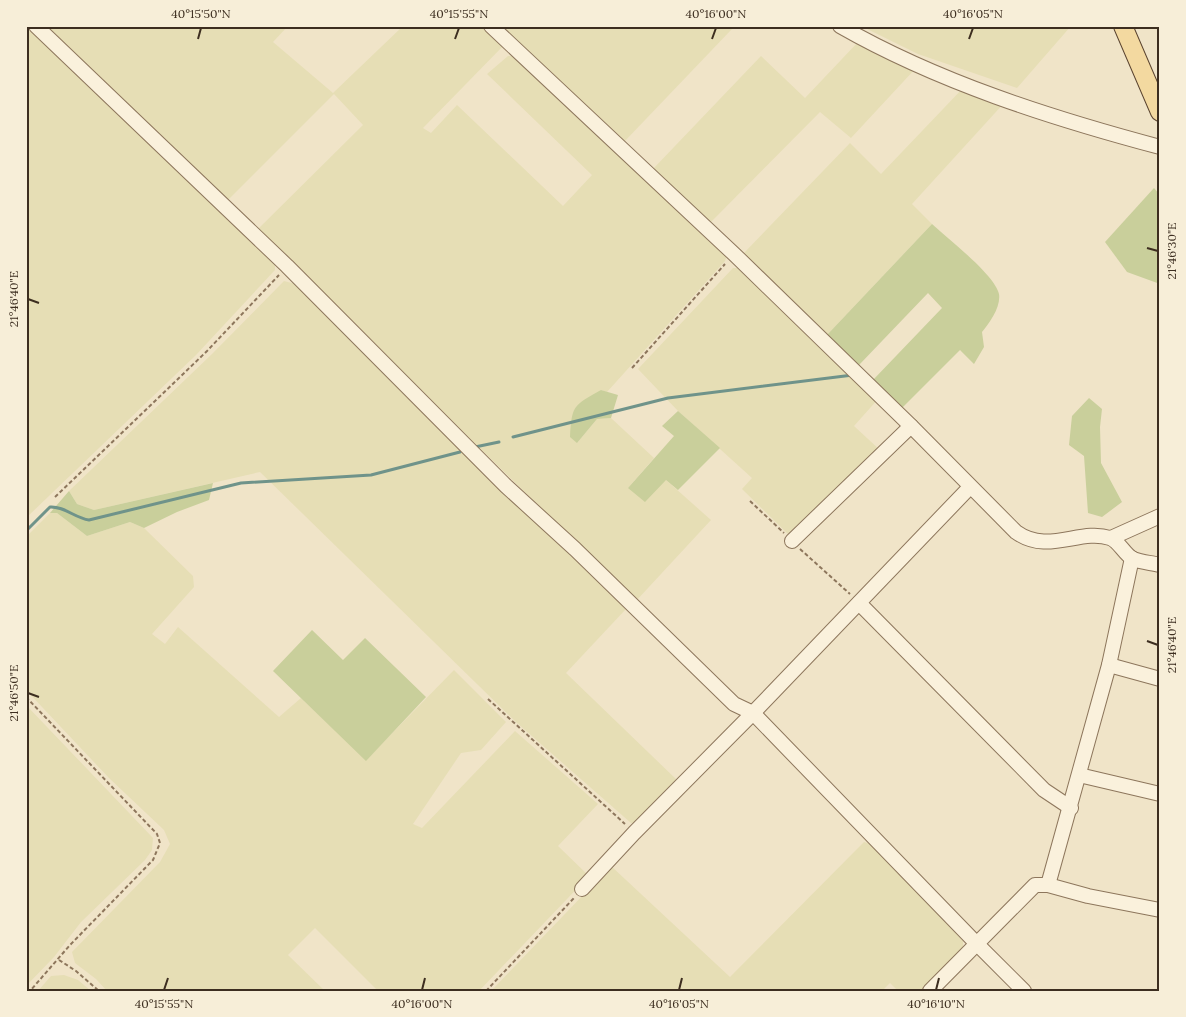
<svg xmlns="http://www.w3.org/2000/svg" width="1186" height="1017" font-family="Lora,serif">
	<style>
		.farmland { fill: #e6deb5 }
		.green { fill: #c9cf9b }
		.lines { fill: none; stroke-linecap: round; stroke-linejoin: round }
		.stream { stroke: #6f938a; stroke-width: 3 }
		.minor-casing { stroke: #8d765c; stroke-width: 16 }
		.major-casing { stroke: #5b4430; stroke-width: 20 }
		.path { stroke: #8d765c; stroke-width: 2; stroke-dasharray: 4 2.5; stroke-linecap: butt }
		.minor { stroke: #faf1dc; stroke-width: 14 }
		.major { stroke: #f3d9a0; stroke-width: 18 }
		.ticks { fill: none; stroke: #3d2e20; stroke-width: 2 }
		.neatline { fill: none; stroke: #3d2e20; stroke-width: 2 }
		.ticks-label { font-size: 12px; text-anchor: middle; fill: #3d2e20 }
	</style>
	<rect width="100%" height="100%" fill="#f0e4c8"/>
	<g class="farmland">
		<path d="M 26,26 L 275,263 L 275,270 L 196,355 L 26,518 Z"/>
		<path d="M 47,26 L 288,26 L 273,42 L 333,93 L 403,26 L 486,26 L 505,44 L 423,128 L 431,133 L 457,105 L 563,206 L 592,175 L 487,74 L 508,56 L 514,56 L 727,255 L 725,261 L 607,392 L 601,390 L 577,443 L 597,419 L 611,418 L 654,458 L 628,488 L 666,480 L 711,520 L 636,601 L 257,230 L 363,125 L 334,94 L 227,201 Z"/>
		<path d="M 500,26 L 730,26 L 732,29 L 624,142 Z"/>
		<path d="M 861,26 L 1071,26 L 1017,88 L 918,54 Z"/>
		<path d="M 859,41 L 916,68 L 851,138 L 820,112 L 709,224 L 653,169 L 761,56 L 805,98 Z"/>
		<path d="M 964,87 L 1005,102 L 912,204 L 932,224 L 827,335 L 743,254 L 850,143 L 881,174 Z"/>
		<path d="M 733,268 L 741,268 L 879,398 L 854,426 L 881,451 L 792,538 L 742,489 L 752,478 L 678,411 L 638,369 Z"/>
		<path d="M 284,281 L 296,284 L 626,609 L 566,673 L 677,780 L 638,822 L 631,823 L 517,723 L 260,472 L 94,510 L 77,504 L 69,491 L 212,354 Z"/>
		<path d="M 50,513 L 57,513 L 87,536 L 130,522 L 144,528 L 193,576 L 194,587 L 152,634 L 165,644 L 178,627 L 279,717 L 301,698 L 366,760 L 454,670 L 506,722 L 481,750 L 461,753 L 413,824 L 422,828 L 515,731 L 598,804 L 558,846 L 589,876 L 479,991 L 378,991 L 315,928 L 288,955 L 325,991 L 107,991 L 96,979 L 75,963 L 72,952 L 160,862 L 170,844 L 164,830 L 109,778 L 26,690 L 26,537 Z"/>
		<path d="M 26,705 L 153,838 L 152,850 L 145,860 L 81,922 L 54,957 L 26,986 Z"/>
		<path d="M 864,842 L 871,844 L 963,941 L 963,950 L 923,991 L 898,991 L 890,983 L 882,991 L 491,991 L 611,866 L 730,977 Z"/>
		<path d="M 64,975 L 78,980 L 91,991 L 38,991 L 51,976 Z"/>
	</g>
	<g class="green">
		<path d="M 1154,188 L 1160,195 L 1160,284 L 1127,272 L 1105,242 Z"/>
		<path d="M 932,224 C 947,238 995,275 999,294 C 1001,307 990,322 982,332 L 984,347 L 974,364 L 960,350 L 902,408 L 873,380 L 942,308 L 928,293 L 859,365 L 827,335 Z"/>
		<path d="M 601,390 L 618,395 L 611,418 L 597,419 L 577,443 L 570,437 C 572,405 573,406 601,390 Z"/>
		<path d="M 1089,398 L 1102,409 L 1100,427 L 1101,463 L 1122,502 L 1102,517 L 1088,513 L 1084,456 L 1069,445 L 1072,416 Z"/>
		<path d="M 678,411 L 720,448 L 678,490 L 666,480 L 645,502 L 628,488 L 674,436 L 662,426 Z"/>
		<path d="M 213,483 L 209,500 L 177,512 L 144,528 L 130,522 L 87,536 L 57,513 L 50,513 L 69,491 L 77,504 L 94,510 Z"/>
		<path d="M 312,630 L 343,660 L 365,638 L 426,697 L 366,761 L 273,671 Z"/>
	</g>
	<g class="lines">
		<g class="stream">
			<path d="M 513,437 L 668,398 L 853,375"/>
			<path d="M 475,447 L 499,442"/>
			<path d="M 26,531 L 50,507 C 64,506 75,518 89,520 L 241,483 L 371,475 L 460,452"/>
		</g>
		<g class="minor-casing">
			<g id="minor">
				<path d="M 36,26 L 287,266 L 506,486 L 575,549 L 734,704 L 753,713 L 976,943 L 1024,991"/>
				<path d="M 491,26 L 734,254 L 911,426 L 1016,532 C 1048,555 1080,528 1110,538 C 1119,541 1124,554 1133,559 C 1141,562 1152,563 1160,565"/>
				<path d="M 840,26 C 938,82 1051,118 1160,147"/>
				<path d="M 1111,538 L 1160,516"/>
				<path d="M 792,541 L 911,426"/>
				<path d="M 859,603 L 1044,790 L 1071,808"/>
				<path d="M 1109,665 L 1160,679"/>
				<path d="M 1079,775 L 1160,794"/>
				<path d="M 1048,885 L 1109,665 L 1132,558"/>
				<path d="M 582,889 L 634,833 L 753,713 L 970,487"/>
				<path d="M 930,991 L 1035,885 L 1048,885 L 1088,896 L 1160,910"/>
			</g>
		</g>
		<g class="major-casing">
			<path id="major" d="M 1123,26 L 1160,112"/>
		</g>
		<g class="path">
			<path d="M 632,368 L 725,264"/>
			<path d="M 55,497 L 207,351 L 279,275"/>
			<path d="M 750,501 L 784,533"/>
			<path d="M 800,549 L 850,594"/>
			<path d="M 26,697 L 157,834 L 160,843 L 153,860 L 70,945 L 30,991"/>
			<path d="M 488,699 L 625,824"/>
			<path d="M 59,960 L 76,971 L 99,991"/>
			<path d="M 486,991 L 574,898"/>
		</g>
		<use href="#minor" class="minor"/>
		<use href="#major" class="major"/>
	</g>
	<path class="ticks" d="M 198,39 L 201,28M 455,39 L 459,28M 712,39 L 716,28M 969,39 L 973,28M 1147,248 L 1158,251M 28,299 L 39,303M 1147,641 L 1158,645M 28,693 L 39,697M 164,990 L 168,978M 422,990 L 425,978M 679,990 L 682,978M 936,990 L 939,978"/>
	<rect width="1186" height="1017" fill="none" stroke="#f7eed8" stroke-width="55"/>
	<rect x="28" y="28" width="1130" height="962" class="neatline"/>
	<g class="ticks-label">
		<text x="201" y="18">40°15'50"N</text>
		<text x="459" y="18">40°15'55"N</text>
		<text x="716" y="18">40°16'00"N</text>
		<text x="973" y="18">40°16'05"N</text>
		<text transform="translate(1172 251) rotate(-90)" y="4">21°46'30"E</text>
		<text transform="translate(14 299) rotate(-90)" y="4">21°46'40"E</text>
		<text transform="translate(1172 645) rotate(-90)" y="4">21°46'40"E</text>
		<text transform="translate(14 693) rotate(-90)" y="4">21°46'50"E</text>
		<text x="164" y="1008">40°15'55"N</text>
		<text x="422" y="1008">40°16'00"N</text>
		<text x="679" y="1008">40°16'05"N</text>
		<text x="936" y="1008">40°16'10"N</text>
	</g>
</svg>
